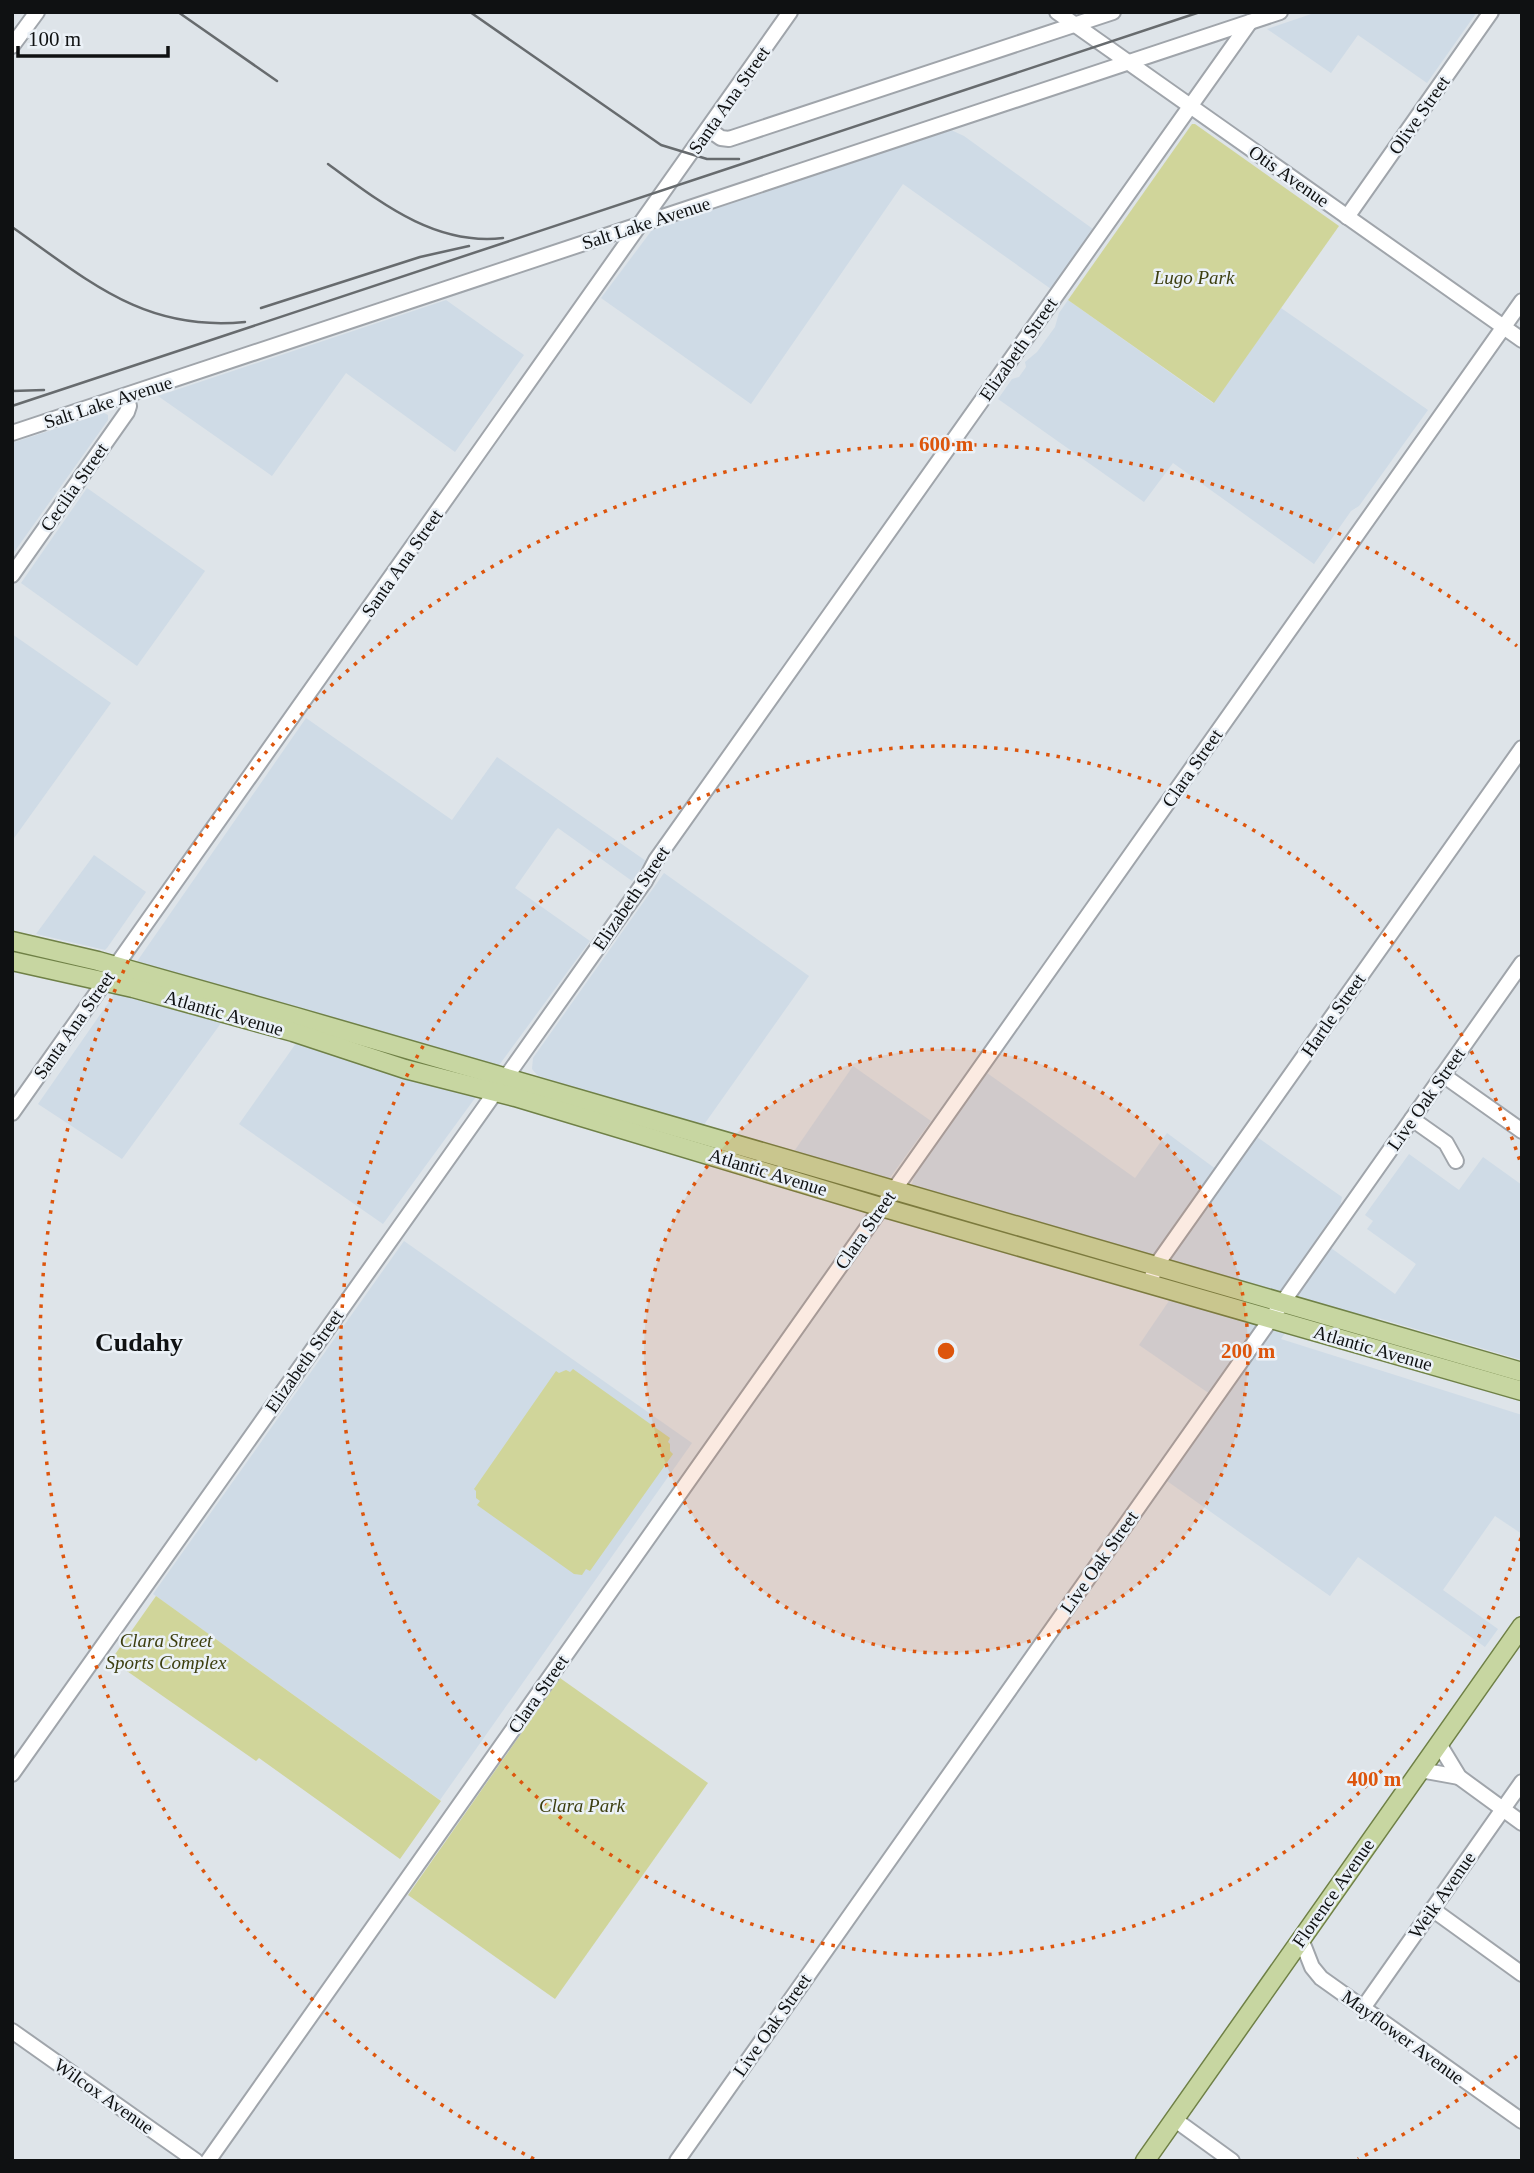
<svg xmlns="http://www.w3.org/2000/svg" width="1534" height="2173" font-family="Georgia,serif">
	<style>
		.built { fill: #cfdbe6 }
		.green { fill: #d0d59a }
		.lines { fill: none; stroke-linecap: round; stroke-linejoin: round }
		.minor-casing { stroke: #a0a5ab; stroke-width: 18 }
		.major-casing { stroke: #6f8046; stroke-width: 21 }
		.minor { stroke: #fff; stroke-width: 14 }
		.major { stroke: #c7d6a1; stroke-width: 18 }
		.rail { stroke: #676b6e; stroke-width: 2.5 }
		.ring { fill: none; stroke: #dd550c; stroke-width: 3.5; stroke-dasharray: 3.5 7 }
		.labels { text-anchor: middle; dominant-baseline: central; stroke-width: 5; stroke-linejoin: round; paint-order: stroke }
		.street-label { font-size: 19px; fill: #0f1112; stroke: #ebf1f7 }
		.park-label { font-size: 19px; font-style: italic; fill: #3c3e0f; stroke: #ebf1f7 }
		.district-label { font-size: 26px; font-weight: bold; fill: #0f1112; stroke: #ebf1f7 }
		.centre { fill: #dd550c; stroke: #ebf1f7; stroke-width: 3.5 }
		.ring-label { font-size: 21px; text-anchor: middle; font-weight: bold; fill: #dd550c; stroke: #ebf1f7; stroke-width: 5; stroke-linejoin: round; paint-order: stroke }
	</style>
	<rect width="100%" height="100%" fill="#dee4e9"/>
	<g class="built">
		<path d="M 1317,12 L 1477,12 L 1427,83 L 1358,35 L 1331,73 L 1267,29 Z"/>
		<path d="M 951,130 L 964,136 L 1093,229 L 1051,289 L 903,184 L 751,404 L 601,298 L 652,230 Z"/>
		<path d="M 446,300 L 524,355 L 455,452 L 346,373 L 272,476 L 158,396 Z"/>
		<path d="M 1068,300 L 1213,403 L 1281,308 L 1428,410 L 1359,506 L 1351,511 L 1314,564 L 1173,463 L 1144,502 L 998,399 L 1012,379 L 1019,377 L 1026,367 L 1025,362 L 1037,352 L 1055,327 L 1059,313 Z"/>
		<path d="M 104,413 L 108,415 L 108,420 L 12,555 L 12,443 Z"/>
		<path d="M 87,488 L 205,571 L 137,666 L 21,583 Z"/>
		<path d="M 12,634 L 111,703 L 12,841 Z"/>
		<path d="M 306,718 L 452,820 L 497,757 L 646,861 L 632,881 L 558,828 L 555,831 L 515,888 L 590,941 L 383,1224 L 239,1124 L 316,1015 L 243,993 L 122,1159 L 38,1104 Z"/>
		<path d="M 94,855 L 146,892 L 107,948 L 105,950 L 36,934 Z"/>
		<path d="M 664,873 L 809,976 L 703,1126 L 538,1076 L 532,1069 L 533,1058 Z"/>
		<path d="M 853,1066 L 931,1121 L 889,1179 L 793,1153 Z"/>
		<path d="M 987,1073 L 1135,1178 L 1167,1133 L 1228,1178 L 1257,1137 L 1342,1197 L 1331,1248 L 1395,1294 L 1416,1264 L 1367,1229 L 1373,1221 L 1365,1215 L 1409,1154 L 1459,1190 L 1483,1157 L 1522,1185 L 1522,1360 L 1378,1318 L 1374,1324 L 1306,1301 L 1281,1339 L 1522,1415 L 1522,1534 L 1495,1516 L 1443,1590 L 1498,1629 L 1485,1647 L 1358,1557 L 1330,1596 L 1167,1481 L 1223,1403 L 1139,1345 L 1190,1270 L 914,1187 L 912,1184 L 914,1177 Z"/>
		<path d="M 404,1241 L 692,1443 L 440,1800 L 153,1594 Z"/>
	</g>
	<g class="green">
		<path d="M 1192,124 L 1195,124 L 1339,226 L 1214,403 L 1068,300 Z"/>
		<path d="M 573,1369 L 670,1438 L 668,1442 L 670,1444 L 670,1451 L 673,1454 L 590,1571 L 586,1569 L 582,1575 L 574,1574 L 477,1505 L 480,1501 L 476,1498 L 476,1491 L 474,1489 L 556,1371 L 559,1373 L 566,1370 L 570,1372 Z"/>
		<path d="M 156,1596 L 441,1801 L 400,1859 L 259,1758 L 256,1761 L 111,1660 Z"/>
		<path d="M 560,1678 L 708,1783 L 555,1999 L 408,1895 Z"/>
	</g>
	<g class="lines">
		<g class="minor-casing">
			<g id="minor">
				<path d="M 1057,12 L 1522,340"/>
				<path d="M 12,46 L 37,12"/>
				<path d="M 708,129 L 721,138 L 729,139 L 1113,12"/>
				<path d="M 1347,217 L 1491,12"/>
				<path d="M 12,433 L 1280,12"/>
				<path d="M 12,575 L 127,412 L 129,406 L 126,397"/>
				<path d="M 1443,1075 L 1522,1131"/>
				<path d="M 12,1113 L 790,12"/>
				<path d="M 1412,1119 L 1446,1143 L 1456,1161"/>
				<path d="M 1150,1284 L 1155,1267 L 1522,748"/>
				<path d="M 1439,1744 L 1459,1777 L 1522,1823"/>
				<path d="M 1420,1770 L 1459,1777"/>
				<path d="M 12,1774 L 645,881 L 656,860 L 1250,22"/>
				<path d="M 1432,1909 L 1522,1974"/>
				<path d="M 1301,1939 L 1312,1967 L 1321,1978 L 1522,2121"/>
				<path d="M 1363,2008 L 1522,1782"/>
				<path d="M 12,2031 L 196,2161"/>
				<path d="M 1174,2119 L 1232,2161"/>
				<path d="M 208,2161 L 1522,301"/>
				<path d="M 677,2161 L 1522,963"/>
			</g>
		</g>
		<g class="major-casing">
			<g id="major">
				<path d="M 12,941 L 98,961 L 296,1017 L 1522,1372"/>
				<path d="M 12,961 L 133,988 L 293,1032 L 405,1069 L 515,1097 L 881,1207 L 1522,1391"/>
				<path d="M 1145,2161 L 1522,1626"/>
			</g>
		</g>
		<use href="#minor" class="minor"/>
		<use href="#major" class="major"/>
		<g class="rail">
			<path d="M 178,12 L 277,81"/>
			<path d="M 470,12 L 661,145 L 707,159 L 739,159"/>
			<path d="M 328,164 C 380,202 434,246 503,238"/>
			<path d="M 12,227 C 89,281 144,332 245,322"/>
			<path d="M 261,308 L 420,257 L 469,246"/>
			<path d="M 12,391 L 44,390"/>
			<path d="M 12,406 L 1200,12"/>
		</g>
	</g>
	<circle cx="946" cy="1351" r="302" fill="#dd550c" fill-opacity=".12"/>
	<g class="ring">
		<circle cx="946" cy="1351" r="302"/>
		<path d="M1521 1538A605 605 0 1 1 1521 1164"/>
		<path d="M1517 2056A907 907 0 0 1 1358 2159M534 2159A907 907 0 1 1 1517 646"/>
	</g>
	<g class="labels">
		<g class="street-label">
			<text transform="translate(729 100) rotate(-55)">Santa Ana Street</text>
			<text transform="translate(1419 115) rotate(-55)">Olive Street</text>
			<text transform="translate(1289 176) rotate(35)">Otis Avenue</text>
			<text transform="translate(646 223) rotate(-18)">Salt Lake Avenue</text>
			<text transform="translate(1018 349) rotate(-55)">Elizabeth Street</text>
			<text transform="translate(108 402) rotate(-18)">Salt Lake Avenue</text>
			<text transform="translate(74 487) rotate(-55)">Cecilia Street</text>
			<text transform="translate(402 563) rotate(-55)">Santa Ana Street</text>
			<text transform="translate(1192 768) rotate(-55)">Clara Street</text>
			<text transform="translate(631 898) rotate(-56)">Elizabeth Street</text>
			<text transform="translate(224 1013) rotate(16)">Atlantic Avenue</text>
			<text transform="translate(1333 1015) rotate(-55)">Hartle Street</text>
			<text transform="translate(74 1025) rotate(-55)">Santa Ana Street</text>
			<text transform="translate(1426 1099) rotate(-55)">Live Oak Street</text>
			<text transform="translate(768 1172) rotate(17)">Atlantic Avenue</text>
			<text transform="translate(865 1230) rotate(-55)">Clara Street</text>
			<text transform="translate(1373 1348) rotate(16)">Atlantic Avenue</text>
			<text transform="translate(304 1361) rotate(-55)">Elizabeth Street</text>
			<text transform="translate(1099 1562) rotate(-55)">Live Oak Street</text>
			<text transform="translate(538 1694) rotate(-55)">Clara Street</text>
			<text transform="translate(1333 1893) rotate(-55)">Florence Avenue</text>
			<text transform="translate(1442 1895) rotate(-55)">Weik Avenue</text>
			<text transform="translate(772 2025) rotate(-55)">Live Oak Street</text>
			<text transform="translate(1403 2037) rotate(36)">Mayflower Avenue</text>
			<text transform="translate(104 2096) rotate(35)">Wilcox Avenue</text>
		</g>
		<g class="park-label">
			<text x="1194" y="277">Lugo Park</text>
			<text x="166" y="1640">Clara Street<tspan x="166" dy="22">Sports Complex</tspan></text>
			<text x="582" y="1805">Clara Park</text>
		</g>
		<g class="district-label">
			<text x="139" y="1342">Cudahy</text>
		</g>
	</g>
	<circle cx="946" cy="1351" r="10" class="centre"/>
	<g class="ring-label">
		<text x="946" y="451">600 m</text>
		<text x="1248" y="1358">200 m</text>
		<text x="1374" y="1786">400 m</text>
	</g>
	<rect width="1534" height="2173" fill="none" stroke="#0f1112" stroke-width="28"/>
	<path d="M18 46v10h150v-10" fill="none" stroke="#0f1112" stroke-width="3.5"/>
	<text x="28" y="46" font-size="21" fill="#0f1112" stroke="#ebf1f7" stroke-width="5" paint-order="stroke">100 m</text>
</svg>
